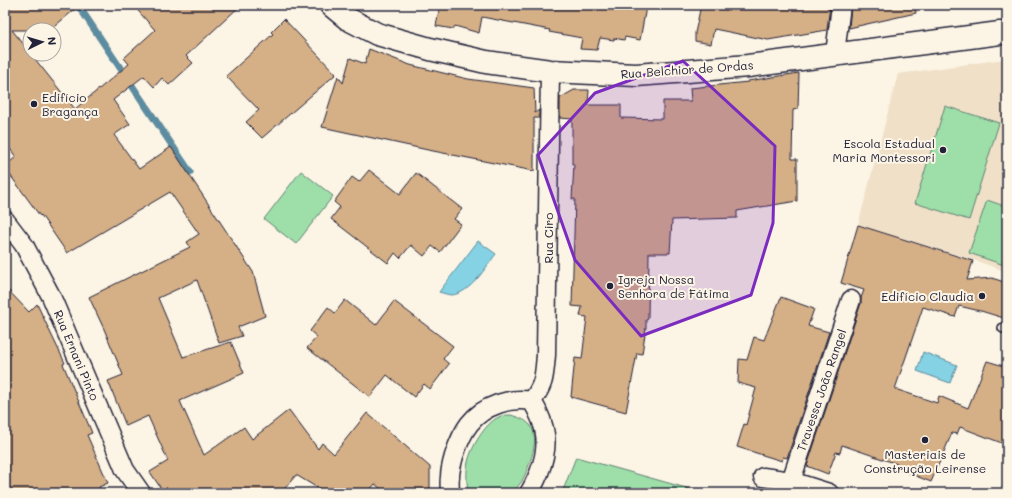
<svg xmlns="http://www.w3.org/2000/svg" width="1012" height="498" font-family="Mali,sans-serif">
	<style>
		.built { fill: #f0e0c8 }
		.green { fill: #9edfa9; stroke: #608072 }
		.water { fill: #84d2e3; stroke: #5d8ca0 }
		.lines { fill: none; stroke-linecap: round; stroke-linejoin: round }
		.stream { stroke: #5d8ca0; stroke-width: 7 }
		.building { fill: #d5af86; stroke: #22223b }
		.service-casing { stroke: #22223b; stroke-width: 12 }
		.minor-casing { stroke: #22223b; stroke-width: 21 }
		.tertiary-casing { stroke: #22223b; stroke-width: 25 }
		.service { stroke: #fcf5e5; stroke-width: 9 }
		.minor { stroke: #fcf5e5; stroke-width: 18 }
		.tertiary { stroke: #fcf5e5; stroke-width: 22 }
		.marked { fill: #7b2cbf; fill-opacity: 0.2; stroke: #7b2cbf; stroke-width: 3; stroke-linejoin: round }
		.poi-dot { fill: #22223b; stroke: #fcf5e5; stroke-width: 1.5 }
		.labels { text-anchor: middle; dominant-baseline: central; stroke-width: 4; stroke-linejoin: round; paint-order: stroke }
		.street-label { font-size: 12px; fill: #22223b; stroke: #fcf5e5 }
		.poi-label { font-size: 12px; fill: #22223b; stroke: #fcf5e5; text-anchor: start }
	</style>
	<rect width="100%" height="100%" fill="#fcf5e5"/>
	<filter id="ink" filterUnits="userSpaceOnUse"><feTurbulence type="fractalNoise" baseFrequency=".025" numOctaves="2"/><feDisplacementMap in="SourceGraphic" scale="8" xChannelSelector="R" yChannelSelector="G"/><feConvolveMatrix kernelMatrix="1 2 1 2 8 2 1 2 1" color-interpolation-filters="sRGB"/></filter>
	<g filter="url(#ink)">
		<path class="built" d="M 1004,59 L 1007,59 L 1007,272 L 974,260 L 858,225 L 898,74 Z"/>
		<g class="green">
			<path d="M 945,106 L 999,123 L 969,220 L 915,203 Z"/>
			<path d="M 301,171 L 333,196 L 296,244 L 264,219 Z"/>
			<path d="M 987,200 L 1007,207 L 1007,266 L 969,253 Z"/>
			<path d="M 511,415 C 517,417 525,419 530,425 C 541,438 529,467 522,481 C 519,485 516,489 512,493 L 468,493 C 467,483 466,472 468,462 C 471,448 485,423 499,417 C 502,415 507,415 511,415 Z"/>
			<path d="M 576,457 L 704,493 L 562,493 Z"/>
		</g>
		<g class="water">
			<path d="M 478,241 L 496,254 C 485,268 471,293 452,295 C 448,295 443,293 439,292 Z"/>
			<path d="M 923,352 L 957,365 L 950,383 L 917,371 Z"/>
		</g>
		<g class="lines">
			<path class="stream" d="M 78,5 L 190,172"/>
		</g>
		<g class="building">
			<path d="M 5,5 L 80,5 L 50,30 L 12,30 L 30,52 L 30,54 L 31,54 L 75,109 L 129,64 L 124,58 L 155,30 L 133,5 L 241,5 L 186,56 L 193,63 L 169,85 L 162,78 L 154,87 L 144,76 L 113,100 L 130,124 L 114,135 L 139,169 L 171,147 L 253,272 L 265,316 L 238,327 L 242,336 L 219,343 L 197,280 L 158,298 L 183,357 L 231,342 L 244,373 L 180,401 L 204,455 L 244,427 L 252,439 L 289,410 L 318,449 L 322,443 L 334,454 L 367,413 L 430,467 L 430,493 L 386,493 L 375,484 L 367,493 L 326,493 L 296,475 L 281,493 L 164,493 L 150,472 L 168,461 L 148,416 L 126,426 L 108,381 L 123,375 L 104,329 L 89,297 L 190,247 L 187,242 L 199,234 L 170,192 L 67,253 L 41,215 L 40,216 L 5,168 L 5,166 L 16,157 L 5,142 Z"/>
			<path d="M 440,5 L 645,5 L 645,7 L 646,7 L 640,40 L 625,37 L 624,40 L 614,38 L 614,40 L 600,38 L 597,50 L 580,49 L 582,38 L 549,32 L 550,30 L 482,17 L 479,33 L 455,26 L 453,29 L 436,26 Z"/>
			<path d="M 701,5 L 830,5 L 827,30 L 768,40 L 714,29 L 711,44 L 695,41 L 695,33 Z"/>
			<path d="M 851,5 L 915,5 L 916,13 L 849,28 Z"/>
			<path d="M 284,19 L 336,74 L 262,138 L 246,122 L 259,110 L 226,76 L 273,34 L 271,32 Z"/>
			<path d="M 369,49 L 410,65 L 468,79 L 534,88 L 535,113 L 539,110 L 539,118 L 534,118 L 534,171 L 428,150 L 322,127 L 338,76 L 343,83 L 350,58 L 365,64 Z"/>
			<path d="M 799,73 L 798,109 L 793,110 L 792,159 L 797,159 L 797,201 L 737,211 L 737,218 L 672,220 L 670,253 L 649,253 L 648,319 L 646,320 L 646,327 L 642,354 L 637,353 L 626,412 L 571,397 L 575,358 L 582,359 L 587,317 L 580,316 L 582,307 L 572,306 L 575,199 L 572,199 L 574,164 L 572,164 L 572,119 L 560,118 L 560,98 L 574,90 L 589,90 L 588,105 L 621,105 L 621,118 L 663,119 L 663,101 L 691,101 L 690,88 L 748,82 L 748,81 Z"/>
			<path d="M 369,170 L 400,194 L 416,173 L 462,209 L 454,219 L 461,224 L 440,252 L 432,246 L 424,256 L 411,245 L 400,258 L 395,253 L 388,263 L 331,219 L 340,207 L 334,202 L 352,177 L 359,182 Z"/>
			<path d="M 858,225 L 973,261 L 967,280 L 992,278 L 1007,283 L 1007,319 L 981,311 L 980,311 L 959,306 L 955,317 L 923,307 L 895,389 L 937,403 L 939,396 L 968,408 L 987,361 L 1007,367 L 1007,445 L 960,427 L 957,434 L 952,433 L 931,482 L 896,468 L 897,464 L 842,445 L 840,453 L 836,452 L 828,474 L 807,466 L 861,303 L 861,298 L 864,290 L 841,283 Z"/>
			<path d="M 5,287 L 29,312 L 37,304 L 52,336 L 65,363 L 63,364 L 92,433 L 87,435 L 108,483 L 99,487 L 102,493 L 5,493 Z"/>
			<path d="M 781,297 L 814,309 L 808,326 L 829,332 L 787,458 L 783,457 L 782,461 L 737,447 L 744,424 L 746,425 L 756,388 L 738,383 L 739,359 L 747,360 L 754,337 L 764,340 Z"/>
			<path d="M 345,300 L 376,325 L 394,301 L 453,346 L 443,359 L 449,364 L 430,389 L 424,384 L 414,397 L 387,375 L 370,397 L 307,348 L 317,337 L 310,331 L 328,307 L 335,313 Z"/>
		</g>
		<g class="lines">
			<g class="service-casing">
				<path id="service" d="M 1003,328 L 1007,329"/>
			</g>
			<g class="minor-casing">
				<g id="minor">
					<path d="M 835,54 L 841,5"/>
					<path d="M 5,220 L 24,245 L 51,296 L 125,470 L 141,493"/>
					<path d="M 532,401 C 545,383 544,376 546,355 L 550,71"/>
					<path d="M 763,477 L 791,481 L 829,493"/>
					<path d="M 791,481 L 851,300"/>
					<path d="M 450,493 C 450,488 449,482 450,477 C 450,470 452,463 454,456 C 462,431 472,413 498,404 C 509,400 520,399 532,401 C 547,426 550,445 539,473 C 536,480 533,487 529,493"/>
				</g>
			</g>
			<g class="tertiary-casing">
				<path id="tertiary" d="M 331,5 L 348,19 L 377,34 L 430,49 L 486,62 L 550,71 L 636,75 L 675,72 L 748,66 L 1000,33 L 1007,33"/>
			</g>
			<use href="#service" class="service"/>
			<use href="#minor" class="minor"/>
			<use href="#tertiary" class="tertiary"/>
		</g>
	</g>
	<path class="marked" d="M 683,61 L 775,146 L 773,223 L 751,295 L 641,336 L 575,260 L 538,155 L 595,93 Z"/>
	<g class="poi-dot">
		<circle cx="34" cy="104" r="4"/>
		<circle cx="943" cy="150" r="4"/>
		<circle cx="610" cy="286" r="4"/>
		<circle cx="982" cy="296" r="4"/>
		<circle cx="925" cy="440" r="4"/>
	</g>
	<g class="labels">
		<g class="street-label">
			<text transform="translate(687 69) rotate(-4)">Rua Belchior de Ordas</text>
			<text transform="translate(548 238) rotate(-90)">Rua Ciro</text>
			<text transform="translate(77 355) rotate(67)">Rua Ernani Pinto</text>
			<text transform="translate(821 390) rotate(-71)">Travessa João Rangel</text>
		</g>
		<g class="poi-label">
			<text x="42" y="97">Edifício<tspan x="42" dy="14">Bragança</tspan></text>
			<text x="935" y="143" text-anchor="end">Escola Estadual<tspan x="935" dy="14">Maria Montessori</tspan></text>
			<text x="618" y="279">Igreja Nossa<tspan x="618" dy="14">Senhora de Fátima</tspan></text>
			<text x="974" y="296" text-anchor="end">Edifício Claudia</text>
			<text x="925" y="454" text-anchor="middle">Masteriais de<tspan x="925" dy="14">Construção Leirense</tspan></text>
		</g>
	</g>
	<rect width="1012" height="498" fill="none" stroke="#fcf5e5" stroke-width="20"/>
	<rect x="10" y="10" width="992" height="478" fill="none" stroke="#22223b" stroke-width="1.5" filter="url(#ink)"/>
	<g transform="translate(42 42) rotate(85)"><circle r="19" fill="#fcf5e5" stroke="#a5a1a1"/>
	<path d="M0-3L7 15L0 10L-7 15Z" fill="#22223b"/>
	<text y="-6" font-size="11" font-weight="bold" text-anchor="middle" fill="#22223b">N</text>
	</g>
</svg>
